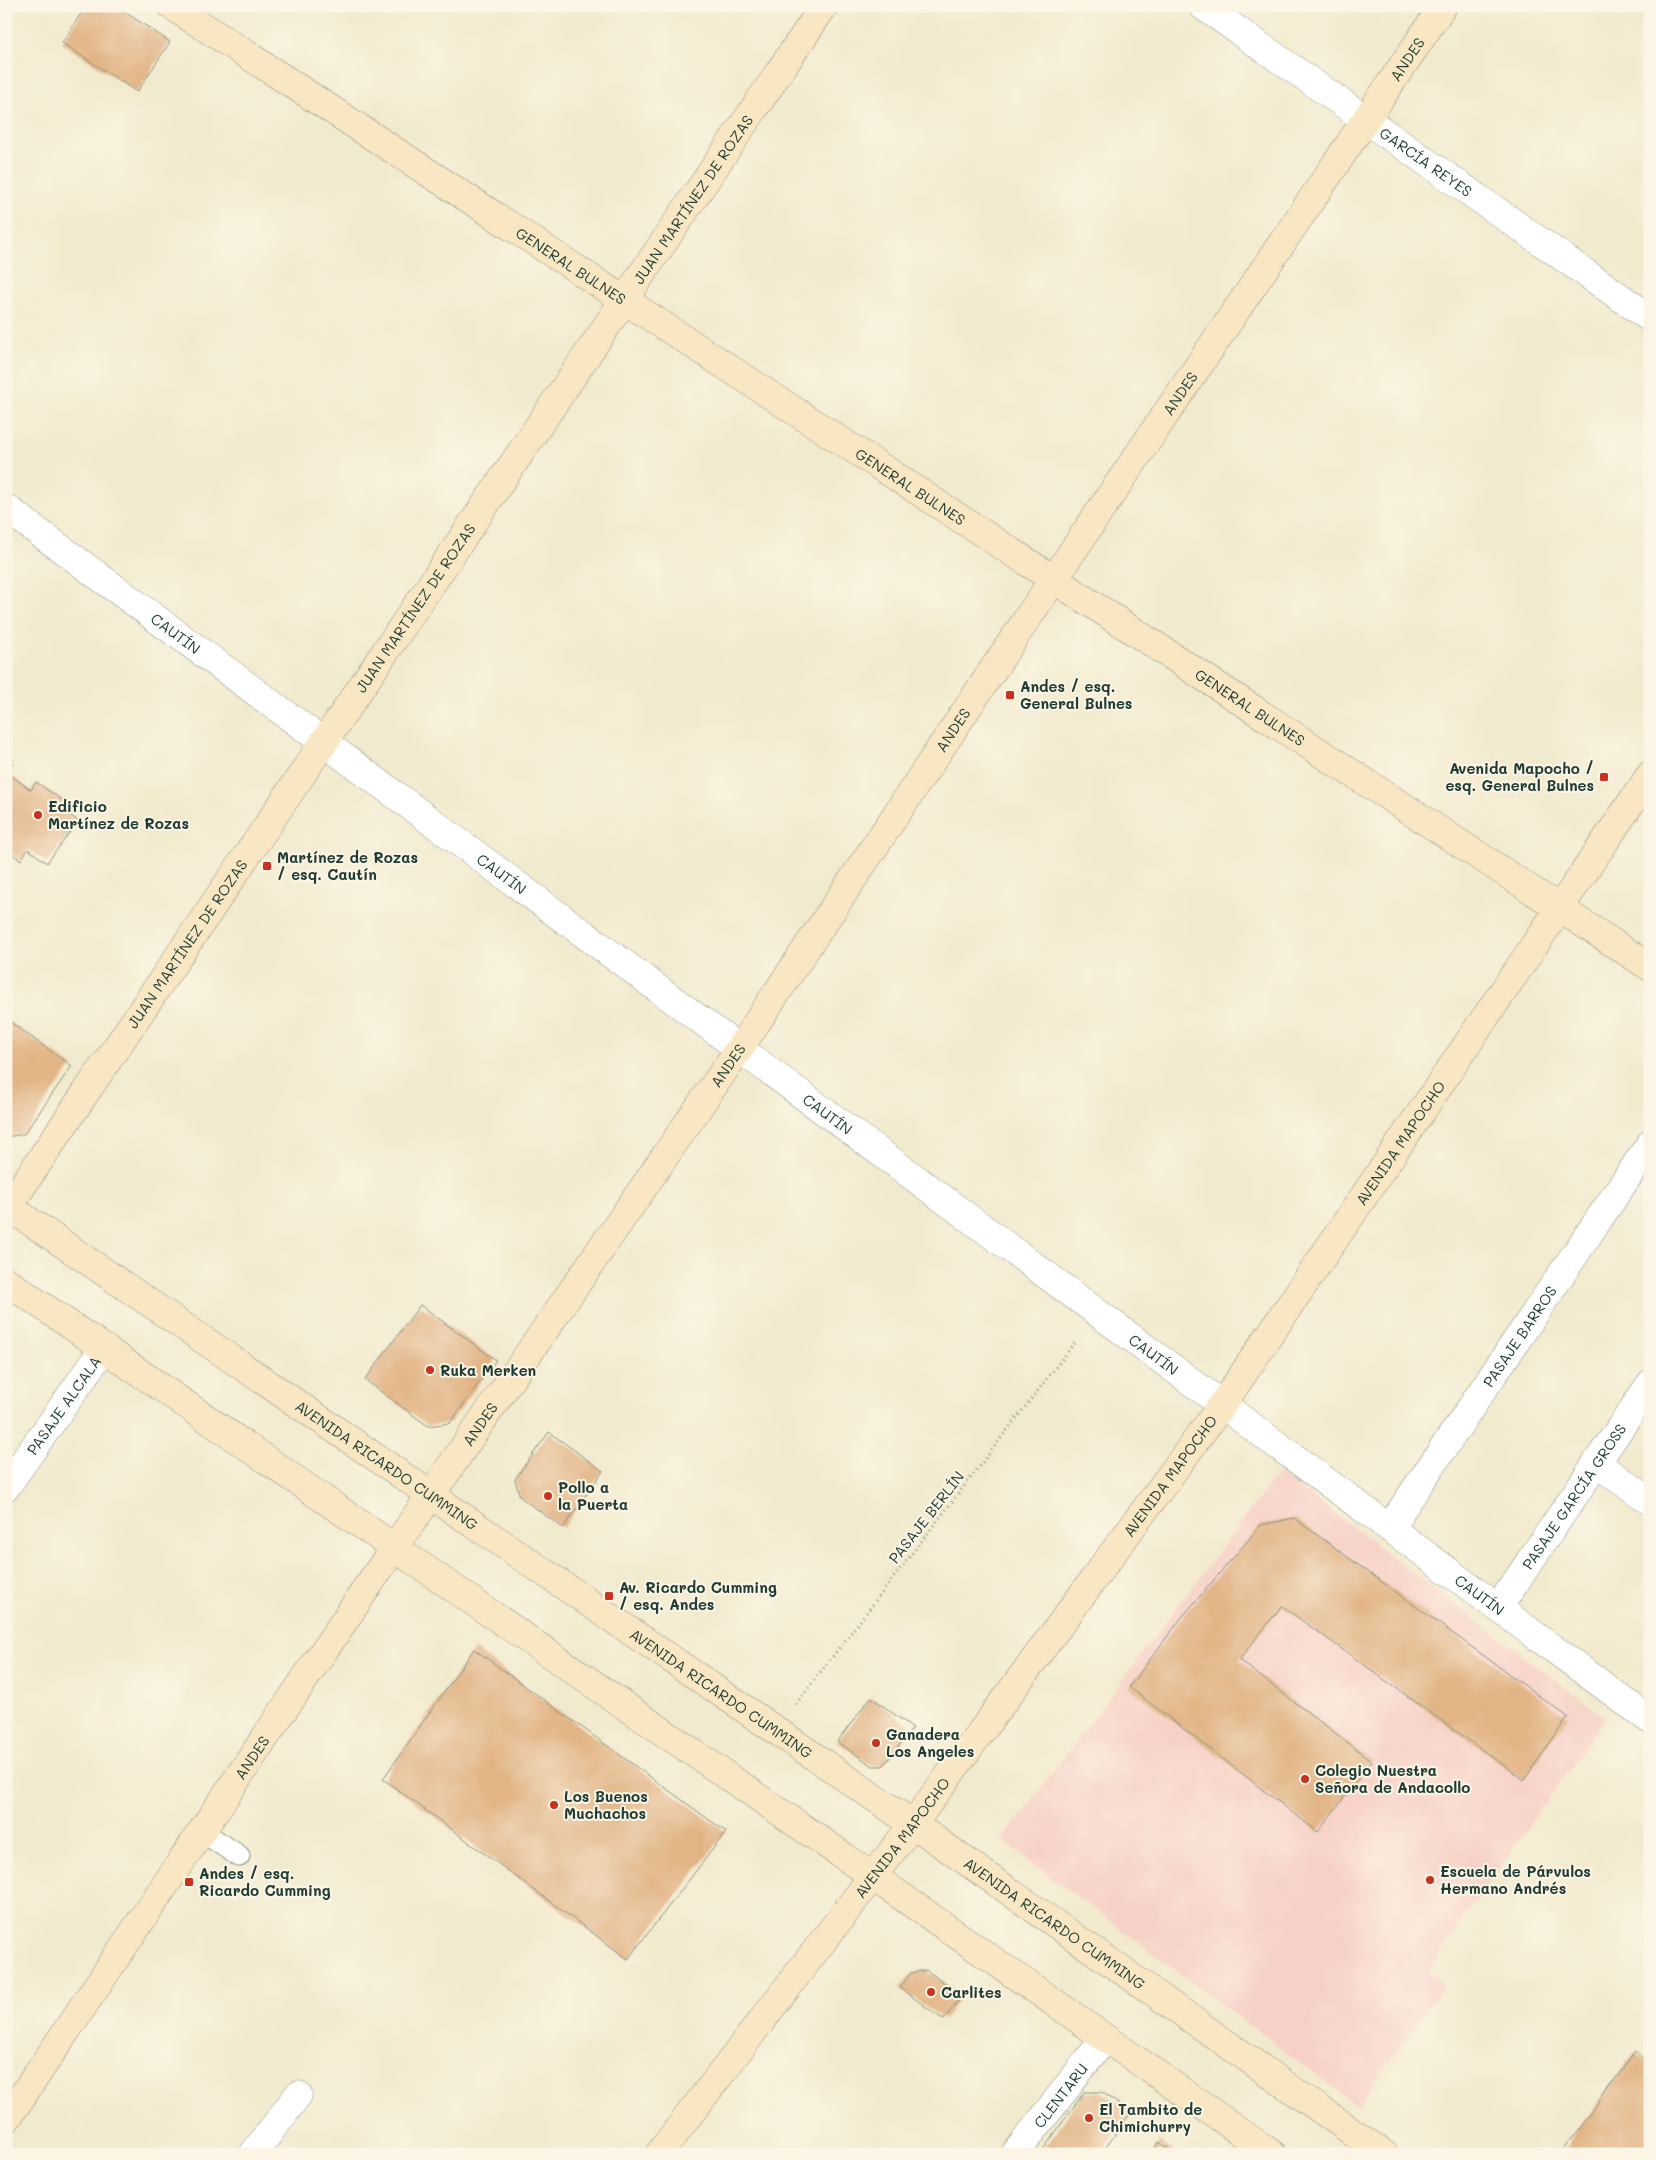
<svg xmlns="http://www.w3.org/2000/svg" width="1656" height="2160" font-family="Mali,sans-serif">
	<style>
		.built { fill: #f7d1c8 }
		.building { fill: #e2b587 }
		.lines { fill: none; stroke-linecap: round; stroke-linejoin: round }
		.lane-casing { stroke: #889481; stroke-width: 23 }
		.street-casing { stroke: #889481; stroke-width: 29 }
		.secondary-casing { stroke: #889481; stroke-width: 29 }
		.path { stroke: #889481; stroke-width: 3; stroke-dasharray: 1 4; stroke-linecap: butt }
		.lane { stroke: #fff; stroke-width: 21 }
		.street { stroke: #fff; stroke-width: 28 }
		.secondary { stroke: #f9e7c3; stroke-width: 28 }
		.poi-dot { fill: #c8321e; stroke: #fcf5e5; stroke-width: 2 }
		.labels { text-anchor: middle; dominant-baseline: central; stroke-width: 4; stroke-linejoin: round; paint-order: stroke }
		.street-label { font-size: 15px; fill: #1f3d34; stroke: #fcf5e5 }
		.poi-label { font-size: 15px; font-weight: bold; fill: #1f3d34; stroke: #fcf5e5; text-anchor: start }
	</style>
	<rect width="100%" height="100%" fill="#fcf5e5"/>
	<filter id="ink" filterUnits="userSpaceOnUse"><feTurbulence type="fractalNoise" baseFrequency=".02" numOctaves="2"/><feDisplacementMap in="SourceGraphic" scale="10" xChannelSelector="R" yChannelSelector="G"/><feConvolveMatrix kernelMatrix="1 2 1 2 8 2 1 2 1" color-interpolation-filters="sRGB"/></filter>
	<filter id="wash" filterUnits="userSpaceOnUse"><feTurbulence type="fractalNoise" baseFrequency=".0096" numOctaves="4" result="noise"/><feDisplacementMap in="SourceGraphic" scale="20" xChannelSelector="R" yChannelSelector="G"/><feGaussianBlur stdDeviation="1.12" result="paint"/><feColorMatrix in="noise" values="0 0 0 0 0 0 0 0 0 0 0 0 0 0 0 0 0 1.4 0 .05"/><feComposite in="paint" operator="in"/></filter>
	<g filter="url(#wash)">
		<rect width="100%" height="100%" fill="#f2eace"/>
		<path class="built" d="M 1279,1472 L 1605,1717 L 1428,1971 L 1445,1984 L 1357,2106 L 1002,1840 Z"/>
		<g id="blocks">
			<g class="building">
				<path d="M 86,6 L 116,6 L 170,42 L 137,92 L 62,43 Z"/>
				<path d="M 6,759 L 13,763 L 6,772 Z"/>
				<path d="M 6,772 L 31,790 L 36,782 L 65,802 L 61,808 L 78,821 L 47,863 L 28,849 L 21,860 L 6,850 Z"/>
				<path d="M 6,1019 L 72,1066 L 24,1134 L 6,1137 Z"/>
				<path d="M 420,1305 L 496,1360 L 450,1423 L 428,1426 L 365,1380 Z"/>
				<path d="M 549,1432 L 603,1471 L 563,1528 L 520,1497 L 515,1479 Z"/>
				<path d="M 1294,1518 L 1568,1717 L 1524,1780 L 1282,1606 L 1239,1660 L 1372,1761 L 1318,1832 L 1129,1687 L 1182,1617 L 1261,1525 Z"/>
				<path d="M 474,1649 L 726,1832 L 628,1959 L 383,1779 Z"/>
				<path d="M 871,1697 L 913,1728 L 883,1766 L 873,1766 L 837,1742 Z"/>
				<path d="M 926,1970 L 962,1995 L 944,2020 L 900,1988 L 911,1973 Z"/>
				<path d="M 1635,2052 L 1650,2063 L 1650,2154 L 1560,2154 Z"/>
				<path d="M 1084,2092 L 1102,2092 L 1131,2113 L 1101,2154 L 1040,2154 Z"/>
				<path d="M 1159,2142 L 1176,2154 L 1151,2154 Z"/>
			</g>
		</g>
	</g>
	<g filter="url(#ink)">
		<use href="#blocks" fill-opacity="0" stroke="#889481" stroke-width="1"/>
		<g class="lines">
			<g class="lane-casing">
				<path id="lane" d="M 203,1832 L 239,1856"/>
			</g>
			<g class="street-casing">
				<g id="street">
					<path id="s1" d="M 1203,6 L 1650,318"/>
					<path id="s2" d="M 6,508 L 1650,1720"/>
					<path d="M 1596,1463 L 1650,1501"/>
					<path id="s3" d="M 6,1487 L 104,1348"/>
					<path id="s4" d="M 1389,1528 L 1650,1144"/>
					<path id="s5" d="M 1498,1608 L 1650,1384"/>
					<path d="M 253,2154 L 298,2095"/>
					<path id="s6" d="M 1015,2154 L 1105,2038"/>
				</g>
			</g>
			<g class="secondary-casing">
				<g id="secondary">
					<path id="s7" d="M 172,6 L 1650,967"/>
					<path id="s8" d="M 6,1205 L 913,1824 L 1384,2154"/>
					<path id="s9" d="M 6,1210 L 824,6"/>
					<path d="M 6,1281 L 819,1839 L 1272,2154"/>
					<path id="s10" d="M 6,2120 L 363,1593 L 739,1049 L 1053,580 L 1443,6"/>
					<path id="s11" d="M 659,2154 L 913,1824 L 1222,1405 L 1650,775"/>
				</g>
			</g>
			<path class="path" d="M 796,1704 L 1076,1341"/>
			<use href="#lane" class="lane"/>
			<use href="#street" class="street"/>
			<use href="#secondary" class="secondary"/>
		</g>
	</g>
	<g class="poi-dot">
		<rect x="1005" y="690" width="10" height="10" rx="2.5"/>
		<rect x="1599" y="772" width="10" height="10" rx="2.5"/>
		<circle cx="38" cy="815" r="5"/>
		<rect x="262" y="861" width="10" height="10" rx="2.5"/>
		<circle cx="430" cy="1370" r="5"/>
		<circle cx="548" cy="1496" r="5"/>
		<rect x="604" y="1591" width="10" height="10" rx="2.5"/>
		<circle cx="876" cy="1743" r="5"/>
		<circle cx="1305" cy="1779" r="5"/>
		<circle cx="554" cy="1805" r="5"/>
		<circle cx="1430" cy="1880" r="5"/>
		<rect x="184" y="1877" width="10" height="10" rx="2.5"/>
		<circle cx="931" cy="1992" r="5"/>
		<circle cx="1089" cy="2118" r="5"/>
	</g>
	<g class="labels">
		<g class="street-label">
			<text stroke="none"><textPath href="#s10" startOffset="2492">ANDES</textPath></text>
			<text stroke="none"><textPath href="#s1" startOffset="272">GARCÍA REYES</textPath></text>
			<text stroke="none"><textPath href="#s9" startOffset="1222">JUAN MARTÍNEZ DE ROZAS</textPath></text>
			<text stroke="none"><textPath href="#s7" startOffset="476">GENERAL BULNES</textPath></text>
			<text stroke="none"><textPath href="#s10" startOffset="2088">ANDES</textPath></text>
			<text stroke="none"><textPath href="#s7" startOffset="881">GENERAL BULNES</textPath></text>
			<text stroke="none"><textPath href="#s9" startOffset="728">JUAN MARTÍNEZ DE ROZAS</textPath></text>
			<text stroke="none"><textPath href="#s2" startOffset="211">CAUTÍN</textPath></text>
			<text stroke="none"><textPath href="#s7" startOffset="1286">GENERAL BULNES</textPath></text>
			<text stroke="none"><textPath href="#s10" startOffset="1682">ANDES</textPath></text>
			<text stroke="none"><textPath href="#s2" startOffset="616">CAUTÍN</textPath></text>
			<text stroke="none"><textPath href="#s9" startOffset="322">JUAN MARTÍNEZ DE ROZAS</textPath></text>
			<text stroke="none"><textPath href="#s10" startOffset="1278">ANDES</textPath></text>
			<text stroke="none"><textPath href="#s2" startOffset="1021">CAUTÍN</textPath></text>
			<text stroke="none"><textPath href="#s11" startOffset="1254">AVENIDA MAPOCHO</textPath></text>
			<text stroke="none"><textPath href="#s4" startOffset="232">PASAJE BARROS</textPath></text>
			<text stroke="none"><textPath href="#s2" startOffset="1426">CAUTÍN</textPath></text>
			<text stroke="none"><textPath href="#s3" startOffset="100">PASAJE ALCALA</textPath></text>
			<text stroke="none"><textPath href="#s10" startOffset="842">ANDES</textPath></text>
			<text stroke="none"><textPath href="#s8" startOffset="461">AVENIDA RICARDO CUMMING</textPath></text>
			<text stroke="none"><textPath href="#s11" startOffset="849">AVENIDA MAPOCHO</textPath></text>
			<text stroke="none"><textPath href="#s5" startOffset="135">PASAJE GARCÍA GROSS</textPath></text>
			<text transform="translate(926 1517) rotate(-52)">PASAJE BERLÍN</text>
			<text stroke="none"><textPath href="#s2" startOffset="1831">CAUTÍN</textPath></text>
			<text stroke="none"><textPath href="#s8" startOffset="866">AVENIDA RICARDO CUMMING</textPath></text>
			<text stroke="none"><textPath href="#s10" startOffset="438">ANDES</textPath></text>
			<text stroke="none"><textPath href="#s11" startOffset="399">AVENIDA MAPOCHO</textPath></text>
			<text stroke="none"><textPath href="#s8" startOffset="1271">AVENIDA RICARDO CUMMING</textPath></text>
			<text stroke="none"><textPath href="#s6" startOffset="74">CLENTARU</textPath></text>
		</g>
		<g class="poi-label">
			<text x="1020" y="686">Andes / esq.<tspan x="1020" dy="17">General Bulnes</tspan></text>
			<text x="1594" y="768" text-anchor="end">Avenida Mapocho /<tspan x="1594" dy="17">esq. General Bulnes</tspan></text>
			<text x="48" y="806">Edificio<tspan x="48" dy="17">Martínez de Rozas</tspan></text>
			<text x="277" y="857">Martínez de Rozas<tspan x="277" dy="17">/ esq. Cautín</tspan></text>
			<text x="440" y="1370">Ruka Merken</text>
			<text x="558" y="1487">Pollo a<tspan x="558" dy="17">la Puerta</tspan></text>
			<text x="619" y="1587">Av. Ricardo Cumming<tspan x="619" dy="17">/ esq. Andes</tspan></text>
			<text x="886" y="1734">Ganadera<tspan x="886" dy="17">Los Angeles</tspan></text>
			<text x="1315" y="1770">Colegio Nuestra<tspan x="1315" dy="17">Señora de Andacollo</tspan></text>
			<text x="564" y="1796">Los Buenos<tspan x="564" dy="17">Muchachos</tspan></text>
			<text x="1440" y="1871">Escuela de Párvulos<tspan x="1440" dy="17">Hermano Andrés</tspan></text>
			<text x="199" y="1873">Andes / esq.<tspan x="199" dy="17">Ricardo Cumming</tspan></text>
			<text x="941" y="1992">Carlites</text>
			<text x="1099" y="2109">El Tambito de<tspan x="1099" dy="17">Chimichurry</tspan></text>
		</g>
	</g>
	<rect width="1656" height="2160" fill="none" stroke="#fcf5e5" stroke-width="25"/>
</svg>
